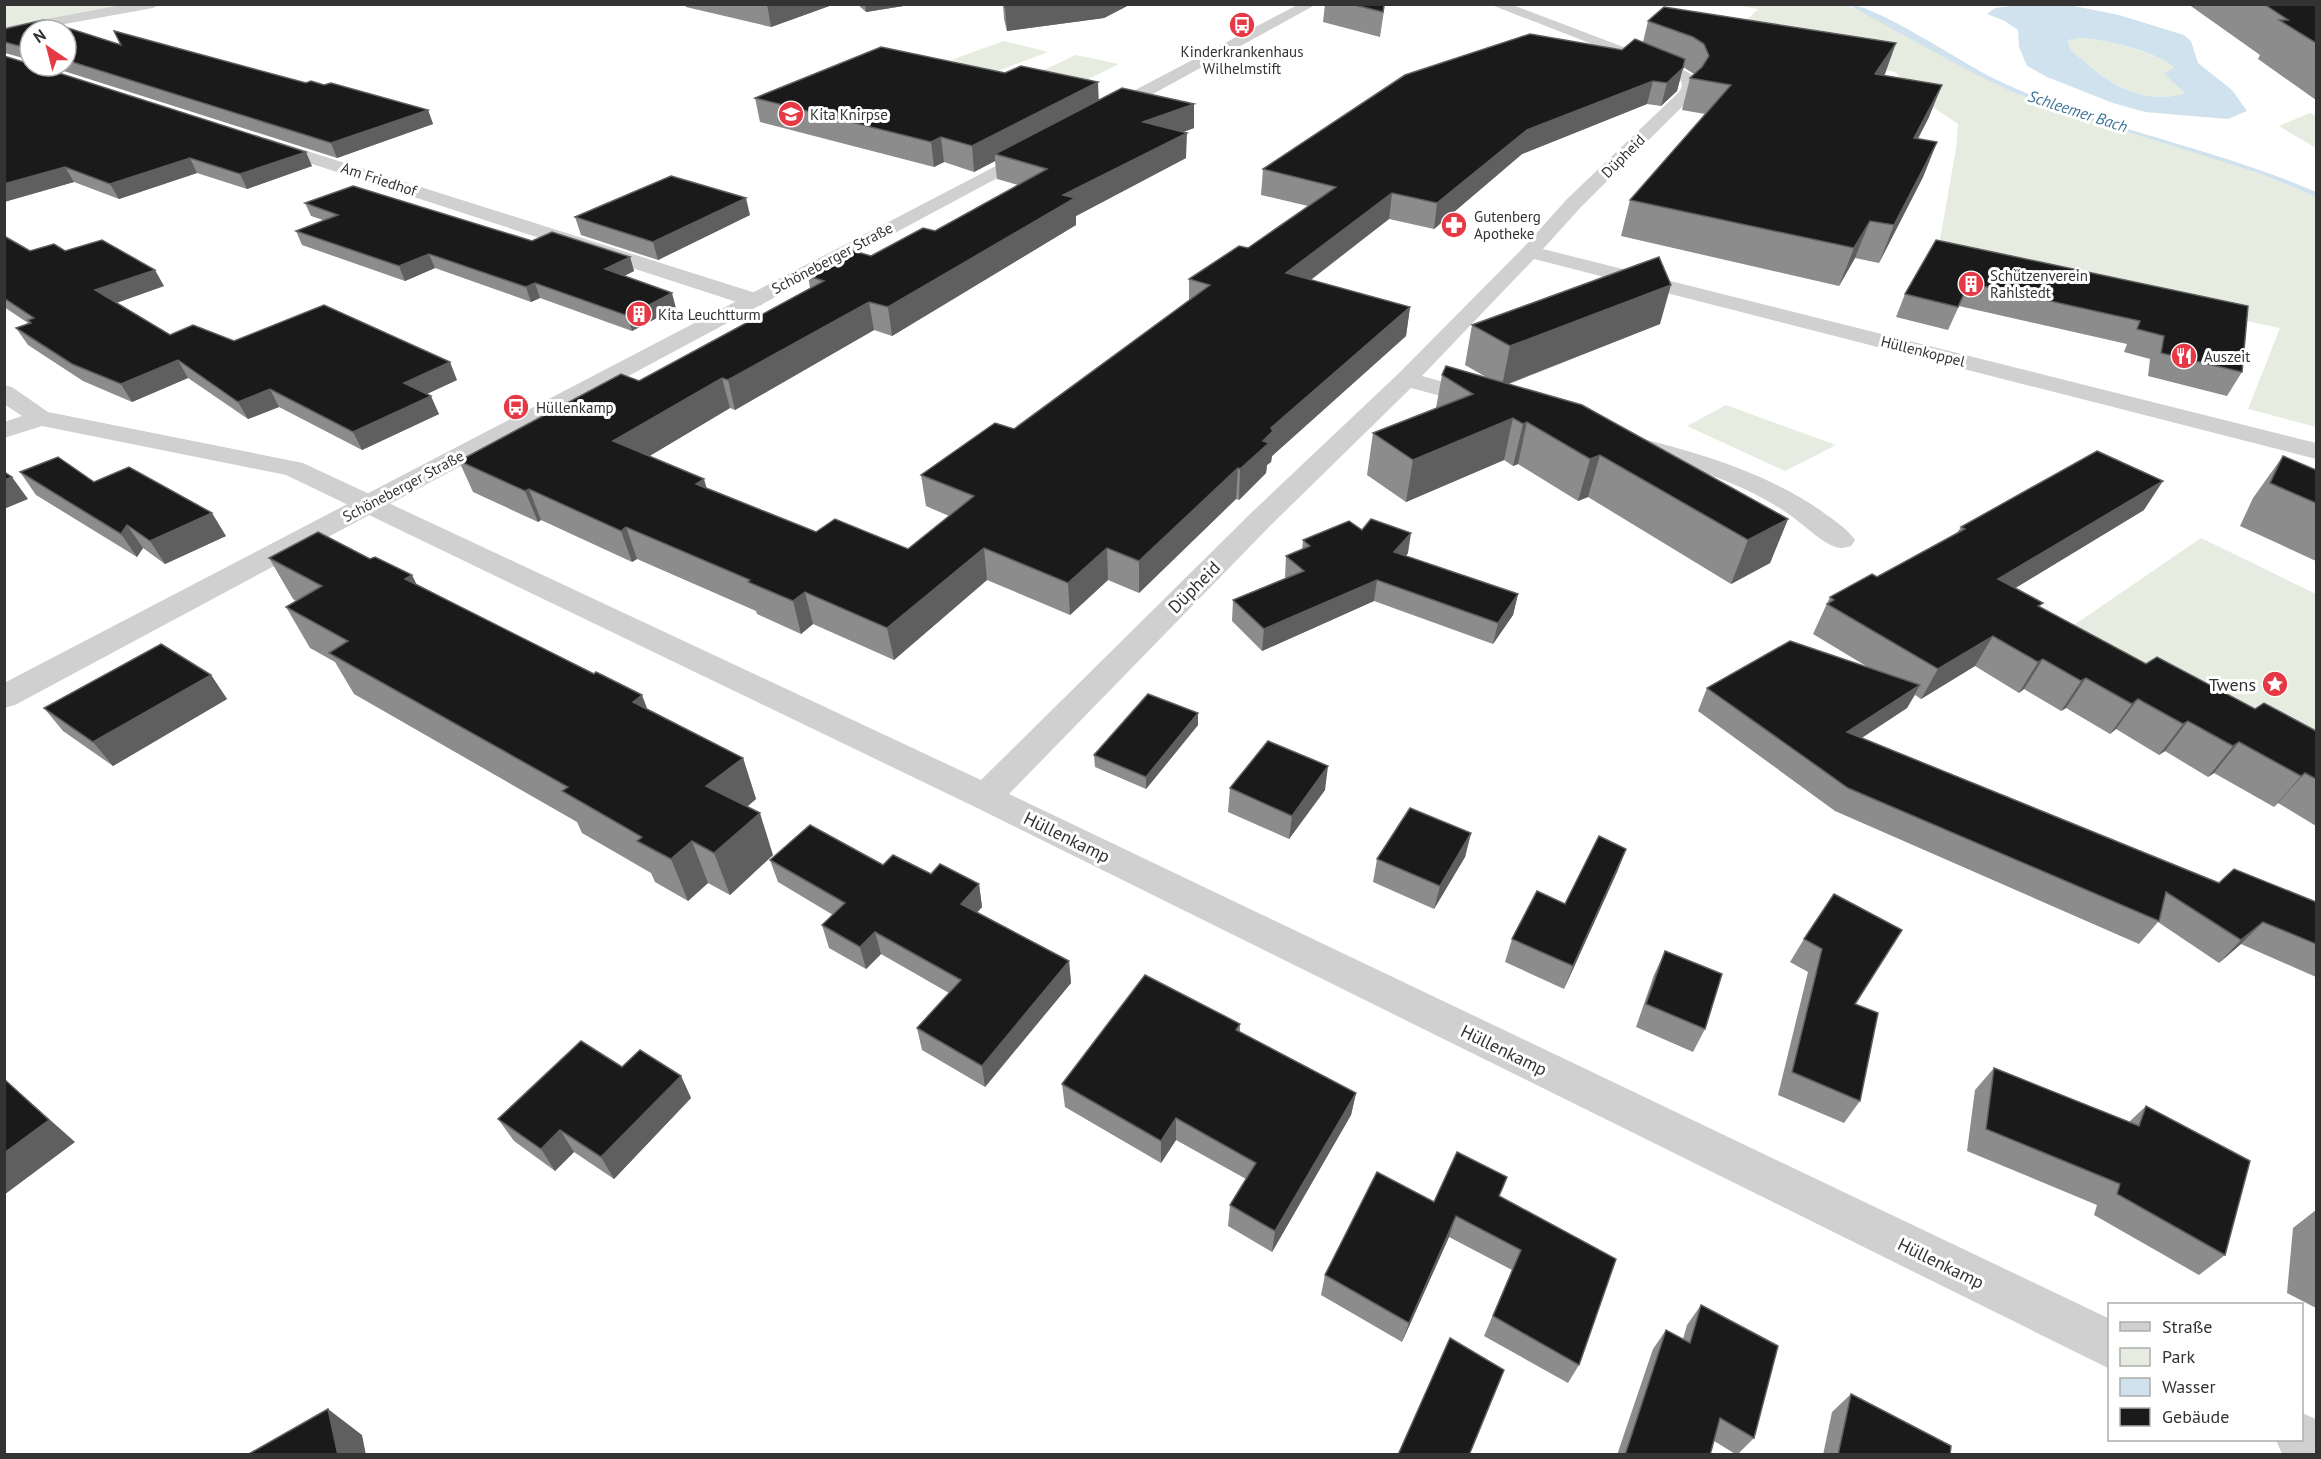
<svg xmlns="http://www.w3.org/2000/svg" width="2321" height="1459" font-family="'PT Sans',sans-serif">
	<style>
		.green { fill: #e6ecdf }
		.water { fill: #cfe2ee; fill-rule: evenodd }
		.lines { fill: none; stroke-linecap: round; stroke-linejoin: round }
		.stream { fill: #cfe2ee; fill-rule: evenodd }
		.minor { fill: #d0d0d0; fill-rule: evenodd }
		.tertiary { fill: #d0d0d0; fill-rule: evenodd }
		.wall { fill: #8c8c8c }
		.shaded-wall { fill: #5f5f5f }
		.building { fill: #1a1a1a; stroke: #5f5f5f; stroke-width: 1.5 }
		.labels { text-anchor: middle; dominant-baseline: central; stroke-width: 6; stroke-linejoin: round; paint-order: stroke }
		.far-poi-label { font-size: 15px; fill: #333; stroke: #fff; text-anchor: start }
		.far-street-label { font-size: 15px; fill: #333; stroke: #fff }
		.far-water-label { font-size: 16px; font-style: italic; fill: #3f7597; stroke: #fff }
		.street-label { font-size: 18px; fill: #333; stroke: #fff }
		.poi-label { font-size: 18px; fill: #333; stroke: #fff; text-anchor: end }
	</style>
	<rect width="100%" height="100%" fill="#fff"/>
	<g class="green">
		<path d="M 5,5 L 137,5 L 5,27 Z"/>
		<path d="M 1735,5 L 1846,5 L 1875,17 L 1970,71 L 2023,96 L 2252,170 L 2316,197 L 2316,427 L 2248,409 L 2280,328 L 1937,256 L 1956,149 L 1958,124 L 1924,101 L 1895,72 L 1725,41 L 1758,9 Z"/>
		<path d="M 2081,38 C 2112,41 2147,49 2174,67 L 2165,74 L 2185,93 C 2147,106 2112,86 2084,61 C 2076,55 2069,51 2068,40 Z"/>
		<path d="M 1004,41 L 1048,52 L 995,72 L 951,60 Z"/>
		<path d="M 1076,55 L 1119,64 L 1068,89 L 1024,79 Z"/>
		<path d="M 2310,113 L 2316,116 L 2316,148 L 2279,126 Z"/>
		<path d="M 1726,405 L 1836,445 L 1785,471 L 1687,426 Z"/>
		<path d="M 2201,538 L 2316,594 L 2316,745 L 2208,699 L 2074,625 Z"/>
	</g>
	<path class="water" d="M 2027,4 L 2069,5 L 2119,15 L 2184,35 L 2191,41 L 2198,63 L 2232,90 L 2247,111 L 2228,119 L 2191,116 L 2145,112 L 2113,103 L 2047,77 L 2027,66 L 2019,47 L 2018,30 L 2005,21 L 1987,14 L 1995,8 ZM 2081,38 C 2111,41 2149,49 2174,67 L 2164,74 L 2185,93 C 2148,106 2111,86 2084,61 C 2076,55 2069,51 2068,40 Z"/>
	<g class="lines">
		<path class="stream" d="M 1847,4 C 1875,4 1965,65 1997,80 C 2099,129 2213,147 2316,192 L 2316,197 L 2259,173 L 2071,114 L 2013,92 L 1971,72 Z"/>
		<g class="minor">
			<path d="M 127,4 L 160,4 L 153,8 L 4,35 L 4,27 Z"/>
			<path d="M 1489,4 L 1510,4 L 1684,70 L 1694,76 L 1698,86 L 1692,97 L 1581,207 L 1543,249 L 2316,443 L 2316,459 L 1534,259 L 1422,376 L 1491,395 L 1494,400 L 1491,405 L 1482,407 L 1411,388 L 1270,526 L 1009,794 L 2110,1319 L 2110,1369 L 973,806 L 286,475 L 42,426 L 4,438 L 4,422 L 22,416 L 4,404 L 4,385 L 12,387 L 48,412 L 303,463 L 981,780 L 1250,514 L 1398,374 L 1523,248 L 1567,199 L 1679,92 L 1682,86 L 1681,81 L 1674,76 Z"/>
			<path d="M 266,138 L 762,295 L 765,300 L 762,305 L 754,306 L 746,305 L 260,147 L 257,143 L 260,139 Z"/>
			<path d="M 1632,436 C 1698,453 1763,471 1820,510 C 1832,519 1847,528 1855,540 L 1851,546 C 1844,548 1840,549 1833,546 C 1821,542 1795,517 1781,509 C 1733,478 1677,464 1623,449 L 1619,444 L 1623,439 Z"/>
			<path d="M 2302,1413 L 2316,1419 L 2316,1454 L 2282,1454 L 2276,1440 L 2302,1440 Z"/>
		</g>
		<g class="tertiary">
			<path d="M 1299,4 L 1317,4 L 1109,118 L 1103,119 L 1095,114 L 1097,110 Z"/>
			<path d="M 1036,145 L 1042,146 L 1045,150 L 1042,154 L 15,705 L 4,708 L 4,683 Z"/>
		</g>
	</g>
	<g class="wall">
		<path d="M 686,4 L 835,4 L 771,27 L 686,7 Z"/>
		<path d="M 857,4 L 916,4 L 866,12 Z"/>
		<path d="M 1003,4 L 1131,4 L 1104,18 L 1007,31 L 1004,19 Z"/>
		<path d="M 1325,4 L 1385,4 L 1380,37 L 1323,22 Z"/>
		<path d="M 2188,4 L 2316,4 L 2316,100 L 2258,59 L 2260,55 Z"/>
		<path d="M 43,20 L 121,45 L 114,31 L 306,83 L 311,81 L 324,85 L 331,83 L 428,110 L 433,124 L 337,158 L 48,66 L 66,66 L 66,30 L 30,30 L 30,60 L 5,53 L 4,29 Z"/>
		<path d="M 1648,21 L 1884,75 L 1929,117 L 1918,139 L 1937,142 L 1923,177 L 1879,263 L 1855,258 L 1839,286 L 1621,236 L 1630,200 L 1705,114 L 1682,110 L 1690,78 L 1694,74 L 1683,67 L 1677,91 L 1661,106 L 1647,104 L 1522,154 L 1434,229 L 1389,219 L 1311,280 L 1410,307 L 1406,336 L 1272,456 L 1271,462 L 1267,465 L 1266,473 L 1239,500 L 1236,499 L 1139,593 L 1108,580 L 1070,615 L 987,580 L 894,660 L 813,624 L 801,634 L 757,614 L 756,611 L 637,559 L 632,562 L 541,520 L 538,522 L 473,492 L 459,461 L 639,381 L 810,288 L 808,276 L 871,256 L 935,231 L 1018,185 L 997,179 L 995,161 L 974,172 L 944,162 L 934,167 L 760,122 L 755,98 L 1099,100 L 1194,128 L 1183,132 L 1186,158 L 1076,216 L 1076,225 L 892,336 L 874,330 L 735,410 L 730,408 L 649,456 L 707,488 L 816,532 L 908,549 L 949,516 L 926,506 L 921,475 L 1014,429 L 1189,301 L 1189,279 L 1248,248 L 1308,206 L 1261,195 L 1263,169 L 1643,42 Z"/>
		<path d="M 4,56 L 312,166 L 247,189 L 197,173 L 119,199 L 74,182 L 4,202 Z"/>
		<path d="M 305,203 L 630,257 L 634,271 L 624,276 L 676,308 L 632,331 L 540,298 L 531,302 L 435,268 L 405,281 L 302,245 L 296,231 L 323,220 L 311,216 Z"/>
		<path d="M 750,215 L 658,260 L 581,235 L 575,217 Z"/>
		<path d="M 4,236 L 30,251 L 65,251 L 164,286 L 116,303 L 170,335 L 234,341 L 457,380 L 426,394 L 439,414 L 362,450 L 279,407 L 248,419 L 188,378 L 132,402 L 83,381 L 28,345 L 16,328 L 28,323 L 4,307 Z"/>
		<path d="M 1936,240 L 2248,306 L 2242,372 L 2227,396 L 2148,376 L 2150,359 L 2124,352 L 2127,344 L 1959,306 L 1948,330 L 1896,317 L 1905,294 Z"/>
		<path d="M 1660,324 L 1509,384 L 1788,519 L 1770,563 L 1731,584 L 1588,497 L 1578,501 L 1518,464 L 1513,466 L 1504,460 L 1406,502 L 1367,475 L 1373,433 L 1436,408 L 1442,375 L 1486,377 L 1465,365 L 1472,325 Z"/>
		<path d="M 2283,456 L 2316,470 L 2316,561 L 2240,526 L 2253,498 Z"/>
		<path d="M 20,472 L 226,536 L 165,564 L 143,548 L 137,557 L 36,495 Z"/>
		<path d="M 2144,510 L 2015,588 L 2040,607 L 2146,664 L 2255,709 L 2316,731 L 2316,826 L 2278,803 L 2274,807 L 2214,773 L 2208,777 L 2165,751 L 2159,755 L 2116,729 L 2110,734 L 2066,708 L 2061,711 L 2024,689 L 2019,693 L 1975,666 L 1921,699 L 1915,695 L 1907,708 L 1862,738 L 2219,883 L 2316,902 L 2316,977 L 2241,944 L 2219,963 L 2158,922 L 2139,944 L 1835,811 L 1698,711 L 1707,688 L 1871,669 L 1813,634 L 1830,597 L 1877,577 L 1957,533 L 1961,527 Z"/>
		<path d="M 1362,530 L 1408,553 L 1406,556 L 1518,594 L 1513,615 L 1493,644 L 1374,601 L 1262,651 L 1232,621 L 1233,600 L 1286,578 L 1285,577 L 1286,556 L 1302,550 L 1303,540 Z"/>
		<path d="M 269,558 L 417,584 L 647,709 L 743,758 L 756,799 L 747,807 L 773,855 L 730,895 L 708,883 L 688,901 L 655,882 L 651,873 L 582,833 L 577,822 L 354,694 L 335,662 L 310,648 L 286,607 L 296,601 L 293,599 Z"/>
		<path d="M 211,675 L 227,699 L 113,766 L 63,731 L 44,708 Z"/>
		<path d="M 1198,713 L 1198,725 L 1146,789 L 1095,767 L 1094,755 Z"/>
		<path d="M 1230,788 L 1325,790 L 1289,839 L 1228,812 Z"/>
		<path d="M 1471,833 L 1465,857 L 1434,909 L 1373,882 L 1377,859 Z"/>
		<path d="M 1626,849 L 1617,872 L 1564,989 L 1505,962 L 1512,939 L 1565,904 Z"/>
		<path d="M 770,860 L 883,865 L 979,884 L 982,907 L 977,912 L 1069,961 L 1071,983 L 985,1087 L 922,1050 L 917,1028 L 949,993 L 881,954 L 866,969 L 829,948 L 822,925 L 833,915 L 778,882 Z"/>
		<path d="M 1834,894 L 1860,1101 L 1844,1123 L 1778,1095 L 1808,972 L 1790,962 L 1804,939 Z"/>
		<path d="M 1665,951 L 1705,1029 L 1693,1052 L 1636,1027 L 1654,975 Z"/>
		<path d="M 1240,1024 L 1240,1032 L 1356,1093 L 1351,1115 L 1272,1252 L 1228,1226 L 1230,1205 L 1246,1179 L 1176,1140 L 1161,1163 L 1065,1107 L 1062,1084 Z"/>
		<path d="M 1994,1068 L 2129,1122 L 2146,1106 L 2225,1255 L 2199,1275 L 2094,1215 L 2097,1205 L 1967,1151 L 1975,1090 Z"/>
		<path d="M 681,1076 L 691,1098 L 614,1179 L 574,1152 L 555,1171 L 514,1141 L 498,1119 Z"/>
		<path d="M 1507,1177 L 1499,1197 L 1579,1365 L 1568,1383 L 1484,1336 L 1512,1270 L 1449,1237 L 1402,1342 L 1321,1295 L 1325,1275 L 1434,1202 Z"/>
		<path d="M 2316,1210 L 2316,1308 L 2287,1293 L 2293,1228 Z"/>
		<path d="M 1701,1305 L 1754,1438 L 1737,1455 L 1714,1441 L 1710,1455 L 1617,1455 L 1653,1349 L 1666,1330 L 1683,1339 L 1687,1325 Z"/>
		<path d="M 1851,1394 L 1950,1455 L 1823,1455 L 1832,1412 Z"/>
	</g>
	<g class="shaded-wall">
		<path d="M 767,4 L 835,4 L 771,27 Z"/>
		<path d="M 865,4 L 916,4 L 866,12 Z"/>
		<path d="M 1024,4 L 1131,4 L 1104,18 L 1007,31 L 1005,7 Z"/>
		<path d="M 1896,43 L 1885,74 L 1864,106 L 1875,74 Z"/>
		<path d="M 1683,68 L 1677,91 L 1661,106 L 1667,83 Z"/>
		<path d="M 1653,81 L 1647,104 L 1522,154 L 1434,229 L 1437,203 L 1527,130 Z"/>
		<path d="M 1098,82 L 1099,106 L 995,154 L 995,161 L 974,172 L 972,146 Z"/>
		<path d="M 1942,85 L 1929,117 L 1900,172 L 1914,138 Z"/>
		<path d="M 1194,104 L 1194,128 L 1143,147 L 1143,122 Z"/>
		<path d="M 428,110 L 433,124 L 337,158 L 331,143 Z"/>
		<path d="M 1187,133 L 1186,158 L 1076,216 L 1076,225 L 892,336 L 888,307 L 1063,195 Z"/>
		<path d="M 941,137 L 944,162 L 934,167 L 931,142 Z"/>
		<path d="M 1937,142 L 1923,177 L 1879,263 L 1894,225 Z"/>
		<path d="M 306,152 L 312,166 L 247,189 L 240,174 Z"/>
		<path d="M 190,158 L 197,173 L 119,199 L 110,184 Z"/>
		<path d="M 65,167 L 74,182 L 4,202 L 4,184 Z"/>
		<path d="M 1392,193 L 1389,219 L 1284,300 L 1286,273 Z"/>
		<path d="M 746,198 L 750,215 L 658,260 L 653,242 Z"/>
		<path d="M 1870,221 L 1855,258 L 1839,286 L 1854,248 Z"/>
		<path d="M 429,254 L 435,268 L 405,281 L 399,266 Z"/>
		<path d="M 630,257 L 634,271 L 610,283 L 605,269 Z"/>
		<path d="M 155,270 L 164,286 L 105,307 L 95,290 Z"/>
		<path d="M 535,283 L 540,298 L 531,302 L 526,287 Z"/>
		<path d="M 1671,285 L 1660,324 L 1502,386 L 1510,346 Z"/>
		<path d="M 672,293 L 676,308 L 632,331 L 628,316 Z"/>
		<path d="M 869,302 L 874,330 L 735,410 L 728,380 Z"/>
		<path d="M 1410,307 L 1406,336 L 1272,456 L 1271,462 L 1267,465 L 1266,473 L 1239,500 L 1240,469 L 1263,441 L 1271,428 Z"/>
		<path d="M 178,360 L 188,378 L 132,402 L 121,384 Z"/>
		<path d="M 450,362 L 457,380 L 412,401 L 404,383 Z"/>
		<path d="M 722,378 L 730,408 L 623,472 L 613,441 Z"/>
		<path d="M 270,389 L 279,407 L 248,419 L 238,402 Z"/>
		<path d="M 431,396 L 439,414 L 362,450 L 353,432 Z"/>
		<path d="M 1513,418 L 1504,460 L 1406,502 L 1413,460 Z"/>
		<path d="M 1527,422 L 1518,464 L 1513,466 L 1523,424 Z"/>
		<path d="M 1600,455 L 1588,497 L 1578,501 L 1590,459 Z"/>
		<path d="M 1238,468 L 1236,499 L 1139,593 L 1139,561 Z"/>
		<path d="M 12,477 L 28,499 L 4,509 L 4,480 Z"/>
		<path d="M 704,479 L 713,510 L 696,484 Z"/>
		<path d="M 2163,481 L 2144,510 L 1981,609 L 1998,579 Z"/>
		<path d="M 529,489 L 541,520 L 538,522 L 525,491 Z"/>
		<path d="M 212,513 L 226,536 L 165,564 L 150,541 Z"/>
		<path d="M 1788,519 L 1770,563 L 1731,584 L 1748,540 Z"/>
		<path d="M 127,525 L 143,548 L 137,557 L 121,534 Z"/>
		<path d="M 626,527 L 637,559 L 632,562 L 621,531 Z"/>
		<path d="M 1411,533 L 1408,553 L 1391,573 L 1394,552 Z"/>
		<path d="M 984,548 L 987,580 L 894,660 L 887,628 Z"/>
		<path d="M 1107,548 L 1108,580 L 1070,615 L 1068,583 Z"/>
		<path d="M 412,575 L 432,616 L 405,579 Z"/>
		<path d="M 1377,580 L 1374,601 L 1262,651 L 1264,629 Z"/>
		<path d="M 805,592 L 813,624 L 801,634 L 793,601 Z"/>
		<path d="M 1518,594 L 1513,615 L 1493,644 L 1498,623 Z"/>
		<path d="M 1993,636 L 1975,666 L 1921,699 L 1938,669 Z"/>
		<path d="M 2043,659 L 2024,689 L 2019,693 L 2038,662 Z"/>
		<path d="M 211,675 L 227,699 L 113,766 L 93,742 Z"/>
		<path d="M 2086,678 L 2066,708 L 2061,711 L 2081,681 Z"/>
		<path d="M 1920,685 L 1907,708 L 1835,755 L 1847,732 Z"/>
		<path d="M 642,695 L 658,737 L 633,702 Z"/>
		<path d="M 2138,699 L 2116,729 L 2110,734 L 2132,704 Z"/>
		<path d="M 1198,713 L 1198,725 L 1146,789 L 1146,777 Z"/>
		<path d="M 2188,721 L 2165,751 L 2159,755 L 2183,724 Z"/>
		<path d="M 2239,742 L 2214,773 L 2208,777 L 2233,746 Z"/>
		<path d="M 743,758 L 756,799 L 721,828 L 706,786 Z"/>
		<path d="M 1328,766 L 1325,790 L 1289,839 L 1292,816 Z"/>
		<path d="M 2305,773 L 2278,803 L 2274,807 L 2301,776 Z"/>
		<path d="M 760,813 L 773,855 L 730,895 L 714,853 Z"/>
		<path d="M 1471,833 L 1465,857 L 1434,909 L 1440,886 Z"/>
		<path d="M 692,841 L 708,883 L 688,901 L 671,859 Z"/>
		<path d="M 1626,849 L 1617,872 L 1564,989 L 1573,966 Z"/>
		<path d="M 979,884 L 982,907 L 965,926 L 961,904 Z"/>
		<path d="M 2263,922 L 2241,944 L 2219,963 L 2241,940 Z"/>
		<path d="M 875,932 L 881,954 L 866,969 L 860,947 Z"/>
		<path d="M 1069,961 L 1071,983 L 985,1087 L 982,1066 Z"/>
		<path d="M 681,1076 L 691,1098 L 614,1179 L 601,1157 Z"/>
		<path d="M 4,1079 L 75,1142 L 4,1195 Z"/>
		<path d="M 1356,1093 L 1351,1115 L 1272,1252 L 1275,1231 Z"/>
		<path d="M 1176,1118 L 1176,1140 L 1161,1163 L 1161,1141 Z"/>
		<path d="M 560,1130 L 574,1152 L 555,1171 L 541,1149 Z"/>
		<path d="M 1456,1216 L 1449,1237 L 1402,1342 L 1409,1323 Z"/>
		<path d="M 328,1409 L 362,1435 L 366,1455 L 338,1455 Z"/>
	</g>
	<g class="building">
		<path d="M 1005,4 L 1024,4 L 1005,7 Z"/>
		<path d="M 1351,4 L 1384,4 L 1383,12 Z"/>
		<path d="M 2264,4 L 2316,4 L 2316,43 L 2279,20 L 2288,20 Z"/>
		<path d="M 1664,7 L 1896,43 L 1875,74 L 1942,85 L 1914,138 L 1937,142 L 1894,225 L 1870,221 L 1854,248 L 1630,200 L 1731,85 L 1690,78 L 1702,67 L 1709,56 L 1704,44 L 1693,37 L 1648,21 Z"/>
		<path d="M 43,20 L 121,45 L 114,31 L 306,83 L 311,81 L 324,85 L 331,83 L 428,110 L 331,143 L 66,60 L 66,30 L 30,30 L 30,50 L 25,50 L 23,47 L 4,42 L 4,29 Z"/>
		<path d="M 1530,34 L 1622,50 L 1635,39 L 1685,59 L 1683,68 L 1667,83 L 1653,81 L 1527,130 L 1437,203 L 1392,193 L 1286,273 L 1410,307 L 1271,428 L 1273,431 L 1263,441 L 1269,443 L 1240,469 L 1238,468 L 1139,561 L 1107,548 L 1068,583 L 984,548 L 887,628 L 805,592 L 793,601 L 748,582 L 750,580 L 626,527 L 621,531 L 529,489 L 525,491 L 459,461 L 621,374 L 639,381 L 824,281 L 808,276 L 854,251 L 871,256 L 923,228 L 935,231 L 1047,169 L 995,154 L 1122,88 L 1194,104 L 1143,122 L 1187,133 L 1063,195 L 1075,198 L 888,307 L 869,302 L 728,380 L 722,378 L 613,441 L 704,479 L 696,484 L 816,532 L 835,519 L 908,549 L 974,496 L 921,475 L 995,423 L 1014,429 L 1210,285 L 1189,279 L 1239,246 L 1248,248 L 1336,187 L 1263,169 L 1405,75 Z"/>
		<path d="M 881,47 L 1005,73 L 1021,66 L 1098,82 L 972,146 L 941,137 L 931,142 L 755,98 Z"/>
		<path d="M 4,56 L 30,64 L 30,66 L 37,66 L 306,152 L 240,174 L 190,158 L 110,184 L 65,167 L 4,184 Z"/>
		<path d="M 671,176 L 746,198 L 653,242 L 575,217 Z"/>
		<path d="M 353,186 L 532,241 L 552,232 L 630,257 L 605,269 L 672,293 L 628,316 L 535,283 L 526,287 L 429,254 L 399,266 L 296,231 L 338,215 L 305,203 Z"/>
		<path d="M 4,236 L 30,251 L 54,244 L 65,251 L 102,240 L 155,270 L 95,290 L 170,335 L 193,325 L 234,341 L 324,305 L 450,362 L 404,383 L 431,396 L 353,432 L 270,389 L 238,402 L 178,360 L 121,384 L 72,364 L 16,328 L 31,323 L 28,320 L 34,318 L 4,298 Z"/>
		<path d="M 1936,240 L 2248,306 L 2242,372 L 2161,353 L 2164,336 L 2137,329 L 2140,321 L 1969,283 L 1958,307 L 1905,294 Z"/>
		<path d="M 1659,257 L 1671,285 L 1510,346 L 1472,325 Z"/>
		<path d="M 1446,366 L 1582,405 L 1788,519 L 1748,540 L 1600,455 L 1590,459 L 1527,422 L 1523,424 L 1513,418 L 1413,460 L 1373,433 L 1473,394 L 1442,375 Z"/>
		<path d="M 2097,451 L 2163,481 L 1998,579 L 2043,603 L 2038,606 L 2146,664 L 2157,657 L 2255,709 L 2264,703 L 2316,731 L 2316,779 L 2305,773 L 2301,776 L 2239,742 L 2233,746 L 2188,721 L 2183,724 L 2138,699 L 2132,704 L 2086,678 L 2081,681 L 2043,659 L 2038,662 L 1993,636 L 1938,669 L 1827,604 L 1834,600 L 1830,597 L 1872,574 L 1877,577 L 1965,529 L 1961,527 Z"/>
		<path d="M 2283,456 L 2316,470 L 2316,503 L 2270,483 Z"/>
		<path d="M 58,457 L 94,482 L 129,467 L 212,513 L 150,541 L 127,525 L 121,534 L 20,472 Z"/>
		<path d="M 4,472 L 12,477 L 4,480 Z"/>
		<path d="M 1371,519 L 1411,533 L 1394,552 L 1518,594 L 1498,623 L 1377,580 L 1264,629 L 1233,600 L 1304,571 L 1286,556 L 1310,546 L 1303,540 L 1349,521 L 1362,530 Z"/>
		<path d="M 318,532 L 370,559 L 375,557 L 412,575 L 405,579 L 594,674 L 596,672 L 642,695 L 633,702 L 743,758 L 706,786 L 760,813 L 714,853 L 692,841 L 671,859 L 637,841 L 642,837 L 562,791 L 568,787 L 329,653 L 348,641 L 286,607 L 322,586 L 269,558 Z"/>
		<path d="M 1790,641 L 1920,685 L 1847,732 L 2219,883 L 2234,869 L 2316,902 L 2316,944 L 2263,922 L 2241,940 L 2166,892 L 2159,921 L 1848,788 L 1707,688 Z"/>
		<path d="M 161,644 L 211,675 L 93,742 L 44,708 Z"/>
		<path d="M 1148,694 L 1198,713 L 1146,777 L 1094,755 Z"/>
		<path d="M 1268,741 L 1328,766 L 1292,816 L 1230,788 Z"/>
		<path d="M 1410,808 L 1471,833 L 1440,886 L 1377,859 Z"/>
		<path d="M 810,825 L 883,865 L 893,855 L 931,874 L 940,864 L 979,884 L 961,904 L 1069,961 L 982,1066 L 917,1028 L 961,980 L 875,932 L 860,947 L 822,925 L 845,903 L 770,860 Z"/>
		<path d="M 1599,836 L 1626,849 L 1573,966 L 1512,939 L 1537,891 L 1565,904 Z"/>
		<path d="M 1834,894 L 1902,930 L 1855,1004 L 1878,1013 L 1860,1101 L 1792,1072 L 1822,949 L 1804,939 Z"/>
		<path d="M 1665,951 L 1722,974 L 1705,1029 L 1646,1004 Z"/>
		<path d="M 1145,975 L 1240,1024 L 1236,1030 L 1356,1093 L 1275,1231 L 1230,1205 L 1256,1163 L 1176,1118 L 1161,1141 L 1062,1084 Z"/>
		<path d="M 581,1041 L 622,1067 L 640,1050 L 681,1076 L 601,1157 L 560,1130 L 541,1149 L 498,1119 Z"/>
		<path d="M 1994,1068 L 2139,1126 L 2146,1106 L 2250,1161 L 2225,1255 L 2117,1194 L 2120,1184 L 1986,1129 Z"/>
		<path d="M 4,1079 L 49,1120 L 4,1153 Z"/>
		<path d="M 1457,1152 L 1507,1177 L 1499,1196 L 1616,1259 L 1579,1365 L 1493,1316 L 1521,1250 L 1456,1216 L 1409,1323 L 1325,1275 L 1377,1172 L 1434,1202 Z"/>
		<path d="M 1701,1305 L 1778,1346 L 1754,1438 L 1720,1418 L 1710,1455 L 1625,1455 L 1666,1330 L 1690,1343 Z"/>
		<path d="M 1450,1338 L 1504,1370 L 1469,1455 L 1398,1455 Z"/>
		<path d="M 1851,1394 L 1951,1446 L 1950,1455 L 1838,1455 Z"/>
		<path d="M 328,1409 L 338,1455 L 247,1455 Z"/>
	</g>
	<defs>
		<g id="bus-disc" transform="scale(1.35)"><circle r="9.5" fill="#e63946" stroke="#fff"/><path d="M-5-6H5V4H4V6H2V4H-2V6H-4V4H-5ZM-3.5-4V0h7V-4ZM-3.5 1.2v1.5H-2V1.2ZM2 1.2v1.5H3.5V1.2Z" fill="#fff"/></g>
		<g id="school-disc" transform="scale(1.35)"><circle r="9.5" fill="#e63946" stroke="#fff"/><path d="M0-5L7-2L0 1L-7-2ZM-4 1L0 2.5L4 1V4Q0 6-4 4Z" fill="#fff"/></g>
		<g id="pharmacy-disc" transform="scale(1.35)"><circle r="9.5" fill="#e63946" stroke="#fff"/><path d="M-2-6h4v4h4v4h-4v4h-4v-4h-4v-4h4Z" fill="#fff"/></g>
		<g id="building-disc" transform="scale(1.35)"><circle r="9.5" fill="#e63946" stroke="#fff"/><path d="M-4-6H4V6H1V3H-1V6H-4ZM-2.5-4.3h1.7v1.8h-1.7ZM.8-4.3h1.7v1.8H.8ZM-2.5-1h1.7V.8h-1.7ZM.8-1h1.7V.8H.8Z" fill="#fff"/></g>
		<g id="restaurant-disc" transform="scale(1.35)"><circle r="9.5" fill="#e63946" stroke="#fff"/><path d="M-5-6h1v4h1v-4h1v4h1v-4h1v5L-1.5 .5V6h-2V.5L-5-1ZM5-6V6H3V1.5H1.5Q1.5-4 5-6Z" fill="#fff"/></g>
		<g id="sight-disc" transform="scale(1.35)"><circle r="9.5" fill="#e63946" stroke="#fff"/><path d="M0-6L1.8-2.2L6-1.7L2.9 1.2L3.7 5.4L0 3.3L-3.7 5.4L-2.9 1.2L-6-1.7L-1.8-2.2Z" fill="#fff"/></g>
	</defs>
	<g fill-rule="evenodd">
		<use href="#bus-disc" x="1242" y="25"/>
		<use href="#school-disc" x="791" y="114"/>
		<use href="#pharmacy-disc" x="1454" y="225"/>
		<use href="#building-disc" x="1971" y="284"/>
		<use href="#building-disc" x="639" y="314"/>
		<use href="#restaurant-disc" x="2184" y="356"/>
		<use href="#bus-disc" x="516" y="407"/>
		<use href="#sight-disc" x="2275" y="684"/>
	</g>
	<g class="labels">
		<g class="far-poi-label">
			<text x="1242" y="51" text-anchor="middle">Kinderkrankenhaus<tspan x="1242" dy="17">Wilhelmstift</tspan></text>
			<text x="810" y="114">Kita Knirpse</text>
			<text x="1474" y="216">Gutenberg<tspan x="1474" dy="17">Apotheke</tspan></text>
			<text x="1990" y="275">Schützenverein<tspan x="1990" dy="17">Rahlstedt</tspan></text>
			<text x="658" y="314">Kita Leuchtturm</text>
			<text x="2204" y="356">Auszeit</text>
			<text x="536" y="407">Hüllenkamp</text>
		</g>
		<g class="far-street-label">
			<text transform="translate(1623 156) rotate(-45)">Düpheid</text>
			<text transform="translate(379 179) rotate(18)">Am Friedhof</text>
			<text transform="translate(832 258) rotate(-28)">Schöneberger Straße</text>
			<text transform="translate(1923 351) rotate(14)">Hüllenkoppel</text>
			<text transform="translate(403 486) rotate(-28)">Schöneberger Straße</text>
		</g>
		<g class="far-water-label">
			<text transform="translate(2078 111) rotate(18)">Schleemer Bach</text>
		</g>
		<g class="street-label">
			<text transform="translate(1194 587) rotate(-45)">Düpheid</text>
			<text transform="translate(1067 837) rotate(26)">Hüllenkamp</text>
			<text transform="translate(1504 1050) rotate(26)">Hüllenkamp</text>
			<text transform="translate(1941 1263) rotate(26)">Hüllenkamp</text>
		</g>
		<g class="poi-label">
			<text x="2256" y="684">Twens</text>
		</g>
	</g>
	<rect width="2321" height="1459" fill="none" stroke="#333333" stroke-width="12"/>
	<rect x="2108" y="1303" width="195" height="138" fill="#ffffff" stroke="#adadad" stroke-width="1.5"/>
	<rect x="2120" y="1322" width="30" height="9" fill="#d0d0d0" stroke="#adadad" stroke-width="1.5"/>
	<text x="2162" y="1333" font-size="18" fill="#333333">Straße</text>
	<rect x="2120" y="1348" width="30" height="18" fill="#e6ecdf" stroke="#adadad" stroke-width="1.5"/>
	<text x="2162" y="1363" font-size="18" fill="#333333">Park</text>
	<rect x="2120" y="1378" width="30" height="18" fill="#cfe2ee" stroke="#adadad" stroke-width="1.5"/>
	<text x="2162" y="1393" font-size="18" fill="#333333">Wasser</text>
	<rect x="2120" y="1408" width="30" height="18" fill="#1a1a1a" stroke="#adadad" stroke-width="1.5"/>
	<text x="2162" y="1423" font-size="18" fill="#333333">Gebäude</text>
	<g transform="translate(48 48) rotate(325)"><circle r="28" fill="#ffffff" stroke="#adadad" stroke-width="1.5"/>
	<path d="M0-4.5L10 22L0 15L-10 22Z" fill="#e63946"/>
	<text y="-9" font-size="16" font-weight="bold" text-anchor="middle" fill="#333333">N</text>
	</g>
</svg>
